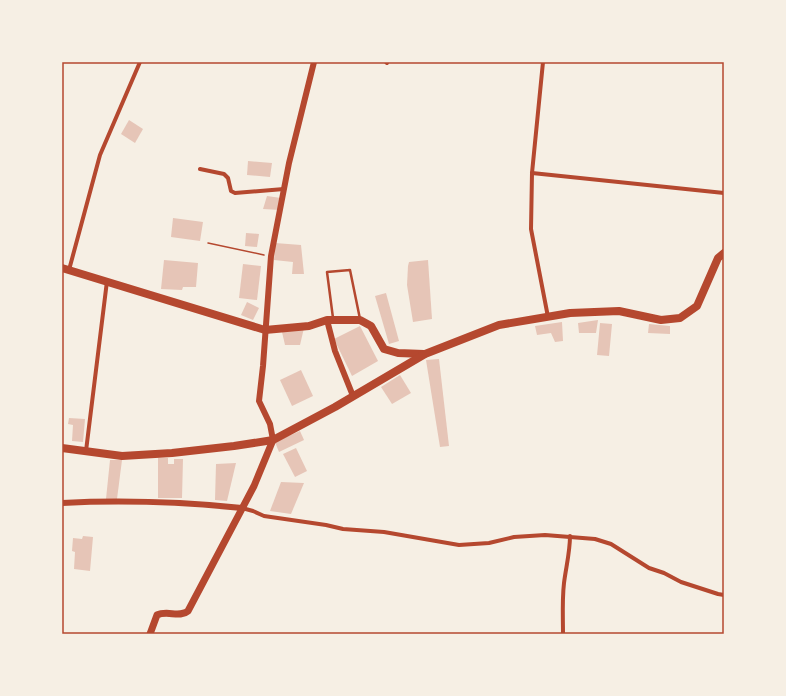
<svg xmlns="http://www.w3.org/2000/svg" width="786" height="696" font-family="Signika,sans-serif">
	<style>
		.building { fill: #e6c5b7 }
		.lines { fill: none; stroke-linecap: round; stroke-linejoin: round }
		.path { stroke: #b5482f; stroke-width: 1.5 }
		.service { stroke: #b5482f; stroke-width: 2.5 }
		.minor { stroke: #b5482f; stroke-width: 4 }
		.tertiary { stroke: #b5482f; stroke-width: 6 }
		.secondary { stroke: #b5482f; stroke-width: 7 }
		.primary { stroke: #b5482f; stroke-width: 8 }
		.neatline { fill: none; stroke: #b5482f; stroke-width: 1.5 }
	</style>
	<rect width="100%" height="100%" fill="#f6efe4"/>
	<g class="building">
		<path d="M 129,120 L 143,129 L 135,143 L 121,134 Z"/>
		<path d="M 248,161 L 272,163 L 270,177 L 247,175 Z"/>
		<path d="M 267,196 L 281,198 L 280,210 L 263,209 Z"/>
		<path d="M 173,218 L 203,222 L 200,241 L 171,237 Z"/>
		<path d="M 246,233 L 259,234 L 257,247 L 245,246 Z"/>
		<path d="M 275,243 L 301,245 L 304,274 L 292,274 L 293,262 L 274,260 Z"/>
		<path d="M 164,260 L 198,263 L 196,287 L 183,287 L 182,290 L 161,289 Z"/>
		<path d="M 428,260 L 432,319 L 413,322 L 407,285 L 408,266 L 409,262 Z"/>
		<path d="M 243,264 L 261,266 L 257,300 L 239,298 Z"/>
		<path d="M 386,293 L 399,341 L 389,344 L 375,296 Z"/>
		<path d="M 247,302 L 259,308 L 253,320 L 241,315 Z"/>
		<path d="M 598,320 L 596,333 L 579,333 L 578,323 Z"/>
		<path d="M 562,322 L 563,341 L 555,342 L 551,333 L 537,335 L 535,326 Z"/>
		<path d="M 600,323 L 612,324 L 609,356 L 597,355 Z"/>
		<path d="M 649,324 L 670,326 L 670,334 L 648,333 Z"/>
		<path d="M 360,326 L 378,361 L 352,376 L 334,339 Z"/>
		<path d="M 304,328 L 300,345 L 285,345 L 282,332 Z"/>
		<path d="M 439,359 L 449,446 L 440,447 L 426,360 Z"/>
		<path d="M 301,370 L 313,396 L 292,406 L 280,380 Z"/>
		<path d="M 400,375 L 411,393 L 392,404 L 381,387 Z"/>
		<path d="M 69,418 L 85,419 L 83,442 L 72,441 L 73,425 L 68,424 Z"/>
		<path d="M 300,431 L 304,440 L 279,452 L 275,442 Z"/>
		<path d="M 296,448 L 307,471 L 295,477 L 283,454 Z"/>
		<path d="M 158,458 L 168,458 L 168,464 L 174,464 L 174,459 L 183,459 L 182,498 L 158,498 Z"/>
		<path d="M 110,460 L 122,460 L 117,499 L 106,499 Z"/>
		<path d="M 236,463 L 227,501 L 215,500 L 216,464 Z"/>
		<path d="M 281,482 L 304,483 L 291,514 L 270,511 Z"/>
		<path d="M 83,536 L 93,537 L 90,571 L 74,569 L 75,552 L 72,551 L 73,538 L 82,539 Z"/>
	</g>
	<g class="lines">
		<path class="path" d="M 208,243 L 264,255"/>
		<path class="service" d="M 333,318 L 327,272 L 350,270 L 360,319"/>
		<g class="minor">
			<path d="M 386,62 L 387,63"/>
			<path d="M 543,62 L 532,173 L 531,229 L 548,317"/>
			<path d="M 200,169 L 224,174 L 228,178 L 231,191 L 235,193 L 284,189"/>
			<path d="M 532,173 L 724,193"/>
			<path d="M 69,270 L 100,155 L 140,62"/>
			<path d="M 86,451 L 107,281"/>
			<path d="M 242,508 L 253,511 L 264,516 L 326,525 L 343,529 L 384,532 L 459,545 L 489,543 L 514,537 L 545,535 L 595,539 L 611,544 L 649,568 L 664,573 L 681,582 L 718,594 L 724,595"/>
			<path d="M 563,634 C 563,617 562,600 564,583 C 566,567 570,552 570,536"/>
		</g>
		<g class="tertiary">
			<path d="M 327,320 L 335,351 L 353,396"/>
			<path d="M 273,440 L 270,424 L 259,401 L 263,366 L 271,256 L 289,163 L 314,62"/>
			<path d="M 62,503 C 122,500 183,502 242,508"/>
		</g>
		<path class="secondary" d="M 150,634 L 157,615 C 167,610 180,618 188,611 L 254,486 L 273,440"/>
		<g class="primary">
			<path d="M 62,268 L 265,330 L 309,326 L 327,320 L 360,320 L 371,326 L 384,349 L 398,353 L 424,354"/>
			<path d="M 62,448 L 122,456 L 172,453 L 234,446 L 273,440 L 335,407 L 425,354 L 499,325 L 570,313 L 619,311 L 661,320 L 680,318 L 697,306 L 718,258 L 724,253"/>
		</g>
	</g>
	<rect width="786" height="696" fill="none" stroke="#f6efe4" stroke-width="126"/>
	<rect x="63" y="63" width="660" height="570" class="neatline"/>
</svg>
